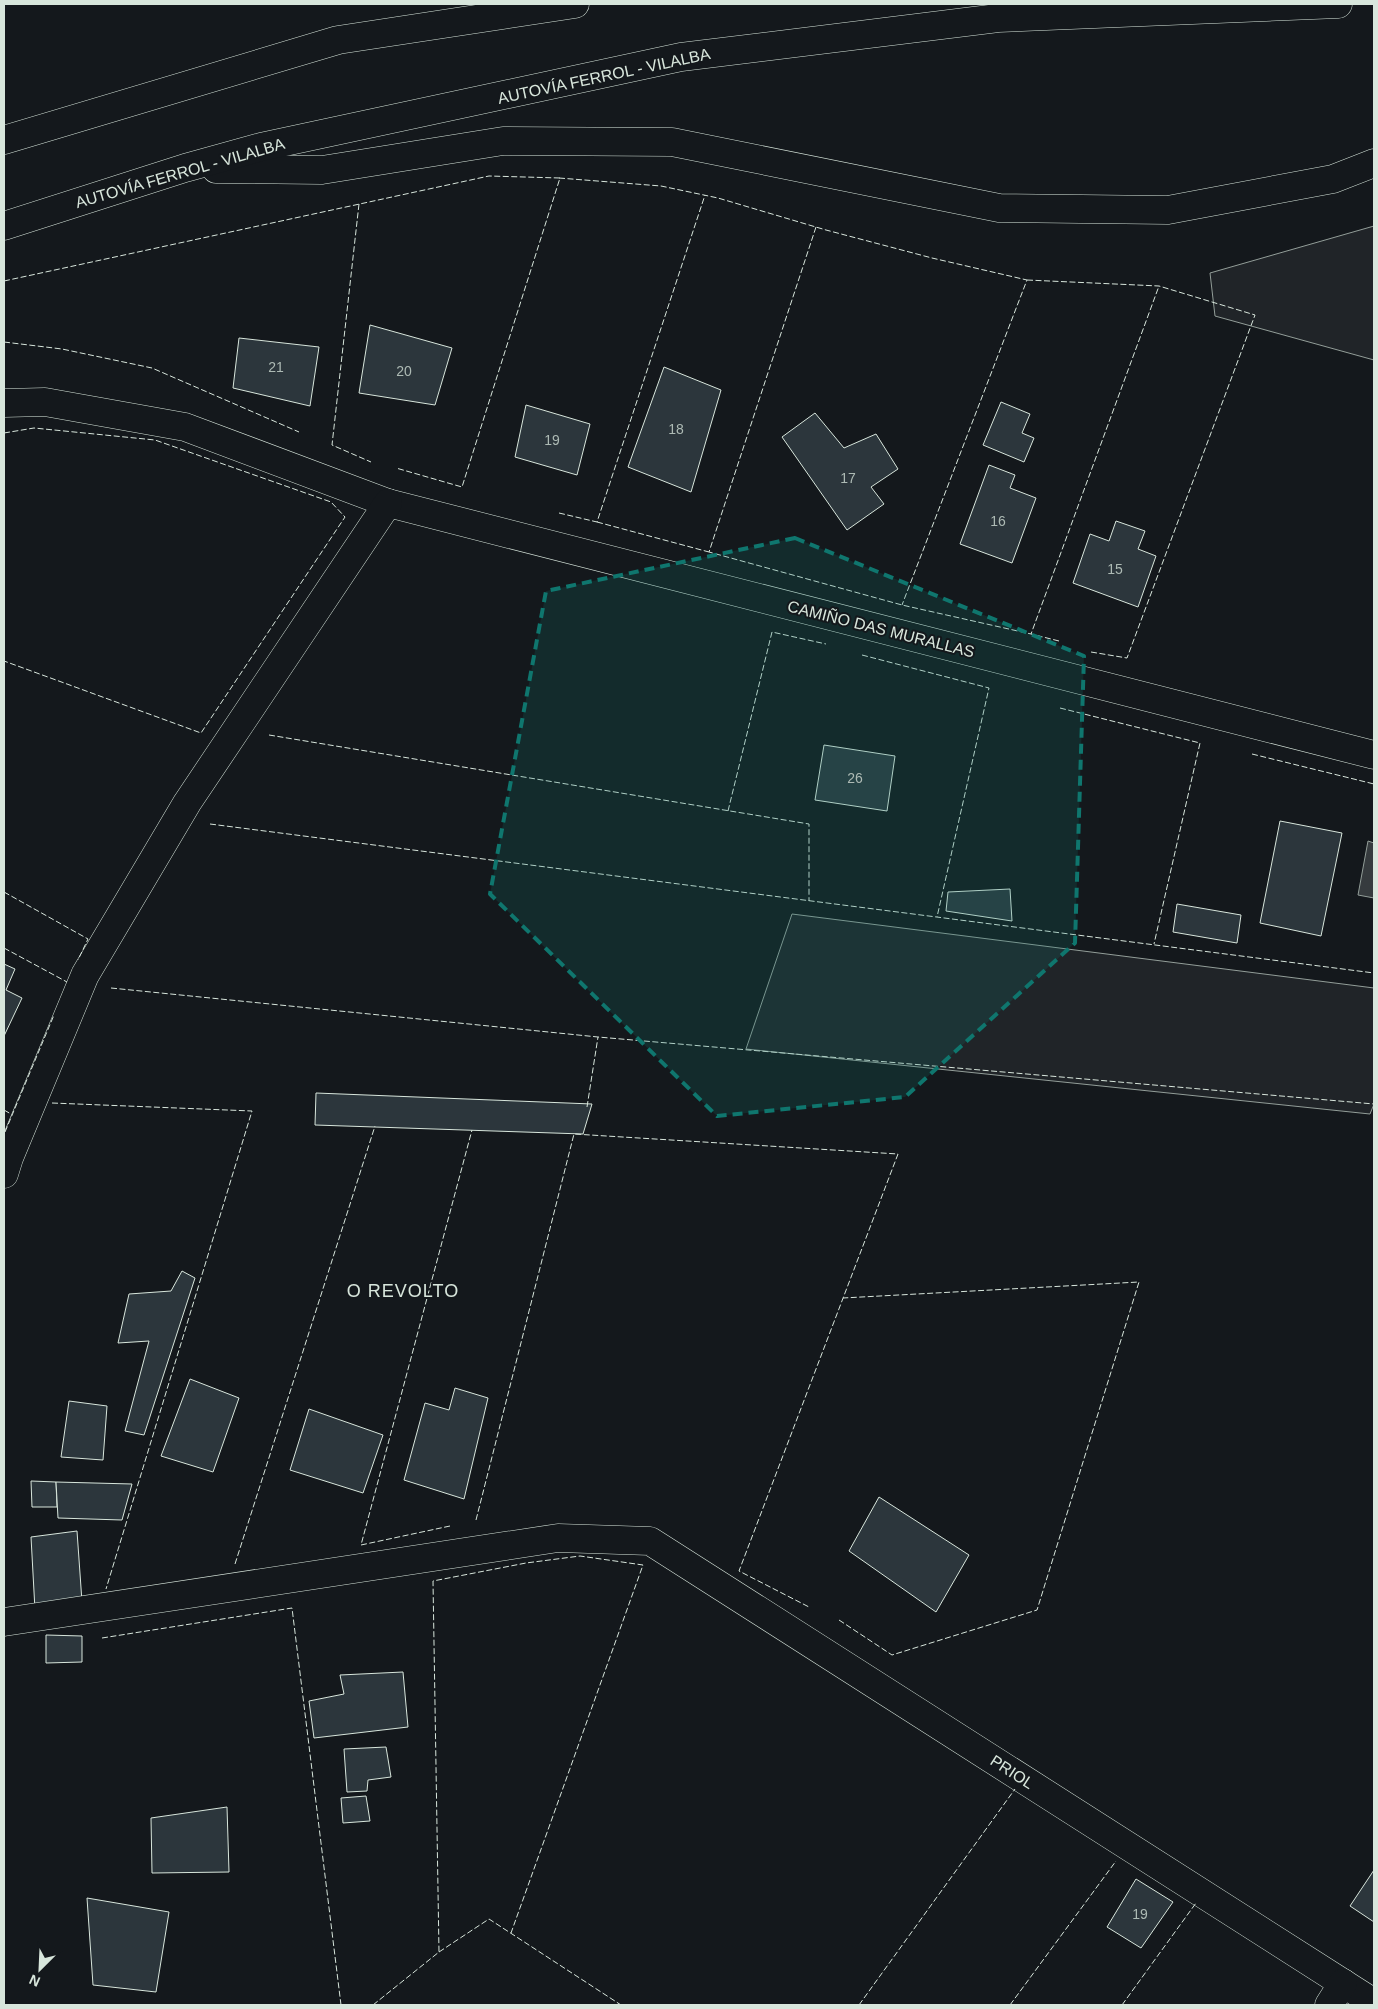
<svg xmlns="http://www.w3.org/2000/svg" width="1378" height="2009" font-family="Helvetica,sans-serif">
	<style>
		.green { fill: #202428; stroke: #939e99 }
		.water { fill: #363b3e; stroke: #939e99 }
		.building { fill: #2c363c; stroke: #d8e6dc }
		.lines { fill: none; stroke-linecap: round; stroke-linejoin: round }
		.street-casing { stroke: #d8e6dc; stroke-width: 29 }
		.highway-casing { stroke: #d8e6dc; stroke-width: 29 }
		.street { stroke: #14181c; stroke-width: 28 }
		.highway { stroke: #14181c; stroke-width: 28 }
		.fence { stroke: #d8e6dc; stroke-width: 1; stroke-dasharray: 6 2.5; stroke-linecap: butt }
		.marked { fill: #0f766e; fill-opacity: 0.2; stroke: #0f766e; stroke-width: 4; stroke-dasharray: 10 6; stroke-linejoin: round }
		.labels { text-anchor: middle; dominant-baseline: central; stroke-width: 4; stroke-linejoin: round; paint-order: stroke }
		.number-label { font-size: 14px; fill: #adbab4 }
		.street-label { font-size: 16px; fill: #d8e6dc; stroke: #14181c }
		.neighbourhood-label { font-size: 18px; letter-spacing: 1px; fill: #d8e6dc; stroke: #14181c }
	</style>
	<rect width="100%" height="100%" fill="#14181c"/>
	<g class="green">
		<path d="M 1374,226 L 1374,360 L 1215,316 L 1210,273 Z"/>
		<path d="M 792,914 L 1374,988 L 1374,1104 L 1370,1114 L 746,1049 Z"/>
	</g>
	<path class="water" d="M 1368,841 L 1374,843 L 1374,898 L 1358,895 Z"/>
	<g class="building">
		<path d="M 370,325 L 452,348 L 435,405 L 359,393 Z"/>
		<path d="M 239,338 L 319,347 L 310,406 L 233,388 Z"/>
		<path d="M 664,367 L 721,390 L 691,492 L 628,467 Z"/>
		<path d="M 1001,402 L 1030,414 L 1022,433 L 1034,438 L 1024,462 L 983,445 Z"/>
		<path d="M 526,405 L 590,424 L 577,475 L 515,457 Z"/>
		<path d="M 815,413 L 844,448 L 876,434 L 898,469 L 871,487 L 884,504 L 847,530 L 782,437 Z"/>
		<path d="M 989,465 L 1015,475 L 1010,488 L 1036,498 L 1012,563 L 960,544 Z"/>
		<path d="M 1116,521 L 1145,531 L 1138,549 L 1156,556 L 1138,607 L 1073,583 L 1090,534 L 1109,541 Z"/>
		<path d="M 824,745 L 895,756 L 887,811 L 815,800 Z"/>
		<path d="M 1280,821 L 1342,833 L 1321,936 L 1260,923 Z"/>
		<path d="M 1010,889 L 1012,921 L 946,911 L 948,892 Z"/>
		<path d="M 1177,904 L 1241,915 L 1237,943 L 1173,932 Z"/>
		<path d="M 4,964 L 15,969 L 6,990 L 22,998 L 4,1036 Z"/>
		<path d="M 316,1093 L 592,1104 L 583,1134 L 315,1125 Z"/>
		<path d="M 182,1271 L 195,1278 L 144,1435 L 125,1431 L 149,1341 L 118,1343 L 129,1294 L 171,1291 Z"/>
		<path d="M 190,1379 L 239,1398 L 213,1472 L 161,1456 Z"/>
		<path d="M 455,1388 L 488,1398 L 464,1499 L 404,1480 L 425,1403 L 449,1410 Z"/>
		<path d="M 69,1401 L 107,1406 L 103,1460 L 61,1457 Z"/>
		<path d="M 309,1409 L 383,1435 L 363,1493 L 290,1470 Z"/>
		<path d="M 31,1481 L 56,1482 L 57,1507 L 32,1507 Z"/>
		<path d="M 56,1482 L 132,1484 L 122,1520 L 58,1518 Z"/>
		<path d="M 879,1497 L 969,1555 L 936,1612 L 849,1551 Z"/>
		<path d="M 77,1531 L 82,1602 L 35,1610 L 31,1537 Z"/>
		<path d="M 46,1635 L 82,1636 L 82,1662 L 46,1663 Z"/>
		<path d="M 403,1672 L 408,1727 L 314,1738 L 309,1701 L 344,1694 L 340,1675 Z"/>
		<path d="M 386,1747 L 391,1777 L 368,1780 L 367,1791 L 347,1792 L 344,1749 Z"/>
		<path d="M 366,1796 L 370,1821 L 343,1823 L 341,1798 Z"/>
		<path d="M 227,1807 L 229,1872 L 152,1873 L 151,1818 Z"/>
		<path d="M 1374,1870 L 1374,1922 L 1350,1906 Z"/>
		<path d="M 1136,1879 L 1173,1902 L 1141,1948 L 1107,1927 Z"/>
		<path d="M 87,1898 L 169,1912 L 156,1992 L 93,1985 Z"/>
	</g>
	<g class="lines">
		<g class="street-casing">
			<g id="street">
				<path d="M 4,403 L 45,402 L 185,427 L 388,503 L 1374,755"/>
				<path d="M 4,1174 L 9,1158 L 85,975 L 187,803 L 388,503"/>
				<path d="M 4,1622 L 558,1538 L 650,1541 L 1374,2003"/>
				<path d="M 1329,2005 L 1343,1983"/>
			</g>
		</g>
		<g class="highway-casing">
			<g id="highway">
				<path d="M 4,140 L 338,40 L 575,4"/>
				<path d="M 216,169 L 322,170 L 503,141 L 672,142 L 999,208 L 1168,210 L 1333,179 L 1374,163"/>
				<path d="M 4,226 L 185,168 L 261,147 L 681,57 L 998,18 L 1338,4"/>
			</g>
		</g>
		<use href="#street" class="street"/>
		<use href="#highway" class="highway"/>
		<g class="fence">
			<path d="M 559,178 L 661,186 L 718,198 L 826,230 L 932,258 L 1027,280 L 902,605"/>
			<path d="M 359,204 L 332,445 L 371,462"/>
			<path d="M 816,227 L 709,552 L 902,605 L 1031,634"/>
			<path d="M 1027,280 L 1159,286 L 1255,315 L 1127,658 L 1091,652"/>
			<path d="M 4,281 L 489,176 L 560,178 L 462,487 L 396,468"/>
			<path d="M 4,342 L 62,349 L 152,368 L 299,432"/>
			<path d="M 4,433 L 34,428 L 155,440 L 331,502 L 345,517 L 201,733 L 4,661"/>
			<path d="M 559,513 L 597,522 L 705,195"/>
			<path d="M 597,522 L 709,552"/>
			<path d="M 1059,641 L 1031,634 L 1159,286"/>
			<path d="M 862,655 L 989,688 L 937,917"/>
			<path d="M 1060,708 L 1200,743 L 1154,944"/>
			<path d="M 269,735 L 809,824 L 809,901"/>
			<path d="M 1252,754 L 1374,784"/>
			<path d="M 728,811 L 772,632 L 826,644"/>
			<path d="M 210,824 L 1374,973"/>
			<path d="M 4,892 L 88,939 L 78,960"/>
			<path d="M 4,948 L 67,982"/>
			<path d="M 111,988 L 598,1037 L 1374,1104"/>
			<path d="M 52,1103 L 252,1111 L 106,1589"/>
			<path d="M 587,1107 L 598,1037"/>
			<path d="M 4,1110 L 11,1114"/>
			<path d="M 5,1132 L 54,1015"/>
			<path d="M 476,1520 L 574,1134 L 898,1154 L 739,1571 L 809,1607"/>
			<path d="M 450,1526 L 361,1545 L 472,1130"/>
			<path d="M 235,1564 L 375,1126"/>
			<path d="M 839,1620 L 892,1655 L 1037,1610 L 1139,1282 L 843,1298"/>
			<path d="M 102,1638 L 292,1608 L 341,2005"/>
			<path d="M 439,1952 L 489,1919 L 621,2005"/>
			<path d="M 373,2005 L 439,1952 L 433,1581 L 526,1563 L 580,1556 L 643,1565 L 511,1933"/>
			<path d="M 859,2005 L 1015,1789"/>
			<path d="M 1010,2005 L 1116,1861"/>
			<path d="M 1122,2005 L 1196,1903"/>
		</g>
	</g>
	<path class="marked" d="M 795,538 L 1084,656 L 1075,943 L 905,1097 L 717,1116 L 490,894 L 546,591 Z"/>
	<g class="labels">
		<g class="number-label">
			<text x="276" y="367">21</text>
			<text x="404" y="371">20</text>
			<text x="676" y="429">18</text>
			<text x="552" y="440">19</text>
			<text x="848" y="478">17</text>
			<text x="998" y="521">16</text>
			<text x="1115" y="569">15</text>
			<text x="855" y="778">26</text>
			<text x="1140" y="1914">19</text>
		</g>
		<g class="street-label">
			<text transform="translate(604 76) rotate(-12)">AUTOVÍA FERROL - VILALBA</text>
			<text transform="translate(180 173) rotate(-16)">AUTOVÍA FERROL - VILALBA</text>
			<text transform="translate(881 629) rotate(14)">CAMIÑO DAS MURALLAS</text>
			<text transform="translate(1012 1772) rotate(33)">PRIOL</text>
		</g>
		<g class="neighbourhood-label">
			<text x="403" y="1291">O REVOLTO</text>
		</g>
	</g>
	<rect width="1378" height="2009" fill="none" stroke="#d8e6dc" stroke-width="10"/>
	<g transform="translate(40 1969) rotate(204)" stroke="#14181c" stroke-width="4" paint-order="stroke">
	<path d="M0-4L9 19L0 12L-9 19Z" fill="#d8e6dc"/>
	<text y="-8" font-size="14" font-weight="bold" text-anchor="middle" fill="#d8e6dc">N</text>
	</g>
</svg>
